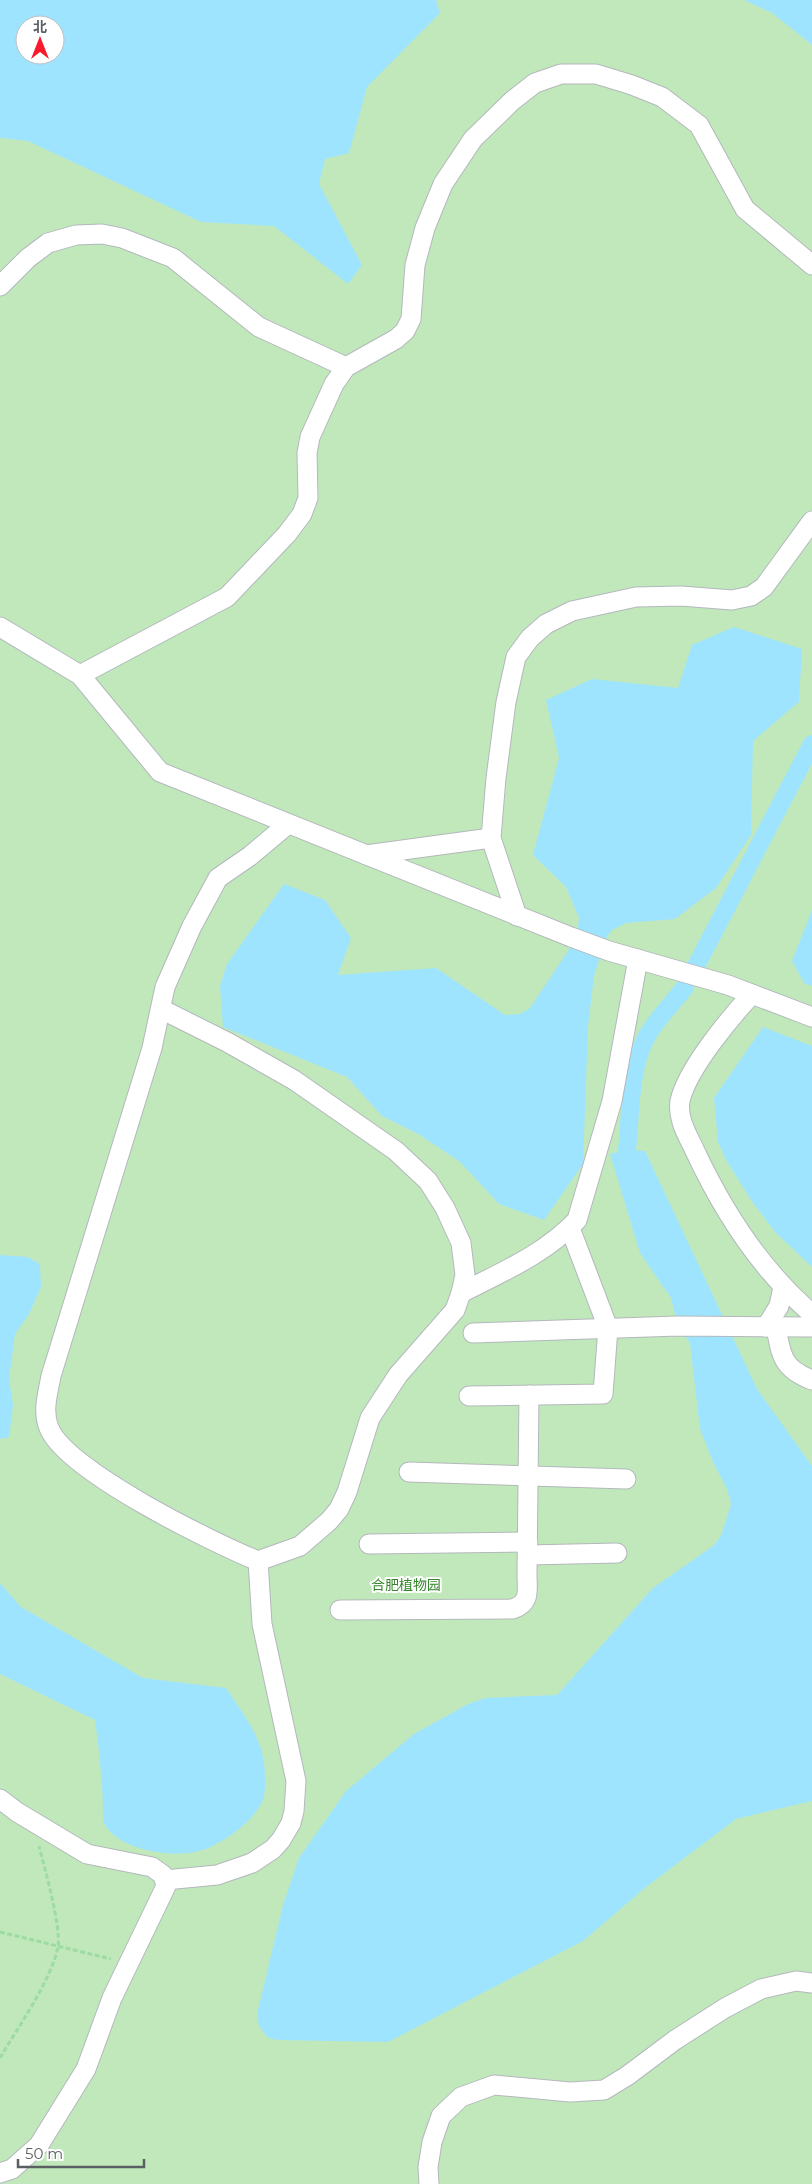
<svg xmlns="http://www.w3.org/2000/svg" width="812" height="2184" font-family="Montserrat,'Noto Sans SC',sans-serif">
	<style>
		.green { fill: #c1e8ba; fill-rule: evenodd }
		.water { fill: #9fe4ff; fill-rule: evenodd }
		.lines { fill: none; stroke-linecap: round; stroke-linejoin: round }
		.canal { stroke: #9fe4ff; stroke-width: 18 }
		.minor-casing { stroke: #b3b8bd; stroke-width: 21 }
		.path { stroke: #9cdba2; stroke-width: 3; stroke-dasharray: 5 2.5; stroke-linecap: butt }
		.minor { stroke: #fff; stroke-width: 19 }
		.labels { text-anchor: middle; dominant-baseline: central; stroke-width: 4; stroke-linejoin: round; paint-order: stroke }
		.park-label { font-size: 14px; fill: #37872d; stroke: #fff }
	</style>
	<rect width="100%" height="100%" fill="#eee9e0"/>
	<path class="green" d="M 0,0 L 812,0 L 812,2184 L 0,2184 ZM 25,25 L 55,25 L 55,55 L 25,55 Z"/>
	<g class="water">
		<path d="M 0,0 L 436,0 L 440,13 L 367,87 L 349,153 L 325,159 L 319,184 L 362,265 L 348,284 L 274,226 L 201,222 L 28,141 L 0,138 ZM 25,25 L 55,25 L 55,55 L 25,55 Z"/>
		<path d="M 744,0 L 812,0 L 812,45 L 772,13 Z"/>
		<path d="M 734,627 L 802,649 L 799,702 L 753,741 L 751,835 L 716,888 L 675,919 L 626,923 L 612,930 L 606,938 L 594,976 L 588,1026 L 583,1164 L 544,1220 L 499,1204 L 460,1162 L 420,1135 L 382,1116 L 347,1077 L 223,1027 L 220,986 L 227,964 L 284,884 L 325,900 L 351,938 L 338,975 L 436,968 L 505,1015 L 520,1014 L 530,1008 L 570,948 L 578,927 L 579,918 L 566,887 L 533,855 L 559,758 L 546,700 L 592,679 L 678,688 L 692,645 Z"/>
		<path d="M 812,910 L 812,986 L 804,983 L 792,961 Z"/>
		<path d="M 763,1027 L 812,1046 L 812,1267 L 775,1232 L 751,1200 L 726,1160 L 718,1142 L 714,1098 Z"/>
		<path d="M 627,1150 L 645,1151 L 757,1389 L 812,1466 L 812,1801 L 736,1819 L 646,1887 L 583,1941 L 388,2042 L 278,2040 L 268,2038 L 259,2026 L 257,2014 L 283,1905 L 299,1858 L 346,1791 L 414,1734 L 468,1704 L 486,1698 L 557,1695 L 653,1588 L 713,1546 L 721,1536 L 731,1504 L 727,1489 L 714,1464 L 700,1429 L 690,1343 L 678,1326 L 671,1298 L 640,1253 L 610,1154 Z"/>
		<path d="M 0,1255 L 28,1257 L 40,1264 L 41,1287 L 29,1314 L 15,1334 L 9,1379 L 13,1405 L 9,1437 L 0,1439 Z"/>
		<path d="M 0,1583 L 21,1607 L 143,1678 L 226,1688 C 241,1711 260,1734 264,1762 C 265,1769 266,1794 263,1800 C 254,1821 222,1845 199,1851 C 172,1858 121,1851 105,1825 C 102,1821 103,1812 103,1807 C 102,1778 99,1749 95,1720 L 0,1674 Z"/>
	</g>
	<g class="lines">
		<g class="canal">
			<path d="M 696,966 L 812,744"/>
			<path d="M 627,1150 C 631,1114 629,1072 645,1040 C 653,1022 673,1003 685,987"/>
		</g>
		<g class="minor-casing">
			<g id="minor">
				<path d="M 0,286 L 28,258 L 48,243 L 76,235 L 102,234 L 122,238 L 173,258 L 259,327 L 346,367"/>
				<path d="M 0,627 L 80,675 L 160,772 L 571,937 L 609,951 L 728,985 L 812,1017"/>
				<path d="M 80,675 L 227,597 L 287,534 L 302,514 L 308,498 L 307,453 L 310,437 L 334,384 L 346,367 L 396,339 L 405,331 L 411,319 L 415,265 L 425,228 L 443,184 L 473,139 L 512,101 L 535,83 L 561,74 L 596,74 L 632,85 L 662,97 L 699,125 L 745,209 L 812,265"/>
				<path d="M 366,855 L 491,838"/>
				<path d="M 517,916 L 491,838 L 496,778 L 506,702 L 516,657 L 530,638 L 546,624 L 572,611 L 636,597 L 681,596 L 732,600 L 751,596 L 764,587 L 812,521"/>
				<path d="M 752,994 C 730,1018 687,1069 680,1101 C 677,1119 688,1136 695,1151 C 723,1211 761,1270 812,1314"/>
				<path d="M 161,1009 L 227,1042 L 294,1080 L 396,1151 L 428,1181 L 445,1208 L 461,1243 L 465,1275 L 461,1293 L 455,1310 L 398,1375 L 370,1418 L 347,1492 L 339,1509 L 329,1521 L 300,1546 L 258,1561"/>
				<path d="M 461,1293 C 502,1272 545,1254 577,1220 L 612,1101 L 638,959"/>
				<path d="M 766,1327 L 779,1306 L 783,1287"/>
				<path d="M 776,1327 C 781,1356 783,1369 812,1380"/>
				<path d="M 473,1333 L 678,1326 L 812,1327"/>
				<path d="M 469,1396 L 603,1394 L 608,1328 L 570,1228"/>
				<path d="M 409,1472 L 626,1479"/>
				<path d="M 369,1544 L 528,1542"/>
				<path d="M 528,1555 L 617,1553"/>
				<path d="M 340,1610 L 513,1609 C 531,1602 527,1591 527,1574 L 529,1395"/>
				<path d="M 0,1799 L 17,1812 L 87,1854 L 152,1867 L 163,1875 L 166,1886 L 112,1998 L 86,2069 L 39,2145 L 12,2169 L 0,2173"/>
				<path d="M 165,1880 L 217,1875 L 252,1863 L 273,1849 L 281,1840 L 291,1823 L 294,1811 L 296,1781 L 262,1624 L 258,1561 C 214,1543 66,1471 49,1428 C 42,1411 48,1393 51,1376 L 152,1048 L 165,987 L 192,926 L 218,878 L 250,856 L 288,824"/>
				<path d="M 429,2184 L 428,2167 L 432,2142 L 441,2116 L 461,2097 L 494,2085 L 570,2092 L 604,2090 L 627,2076 L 675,2040 L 725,2008 L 761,1989 L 796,1981 L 812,1983"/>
			</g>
		</g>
		<g class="path">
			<path d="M 0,1932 L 111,1959"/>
			<path d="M 0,2058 C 18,2027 51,1981 58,1947 C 61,1925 45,1870 39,1846"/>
		</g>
		<use href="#minor" class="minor"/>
	</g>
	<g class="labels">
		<g class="park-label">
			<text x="406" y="1585">合肥植物园</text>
		</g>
	</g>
	<g transform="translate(40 40)"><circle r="24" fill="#ffffff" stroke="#bdbfc1"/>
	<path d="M0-4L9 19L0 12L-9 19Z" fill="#f91b2d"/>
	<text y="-8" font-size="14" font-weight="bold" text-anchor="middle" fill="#595f63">北</text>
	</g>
	<path d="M18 2159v8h126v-8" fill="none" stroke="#595f63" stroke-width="2.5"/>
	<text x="25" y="2159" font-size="15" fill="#595f63" stroke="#ffffff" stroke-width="4" paint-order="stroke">50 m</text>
</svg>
